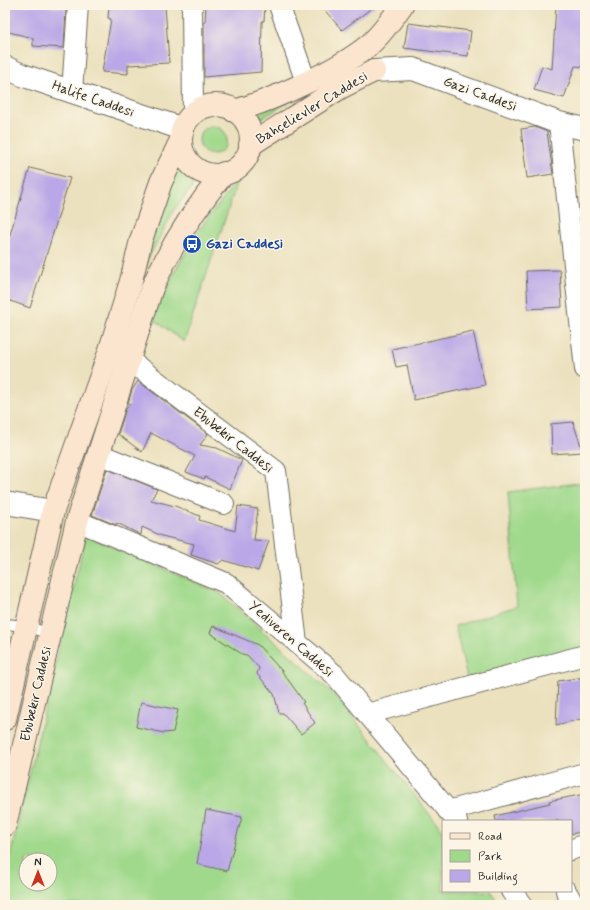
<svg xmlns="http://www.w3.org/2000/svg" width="590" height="910" font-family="Mynerve,sans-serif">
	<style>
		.green { fill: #a0d98c; stroke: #66825c; fill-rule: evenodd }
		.building { fill: #baa7e7 }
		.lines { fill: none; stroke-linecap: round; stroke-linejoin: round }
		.service-casing { stroke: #6e6b5e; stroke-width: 12 }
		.minor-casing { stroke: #6e6b5e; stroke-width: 22 }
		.tertiary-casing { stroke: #6e6b5e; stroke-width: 24 }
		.secondary-casing { stroke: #6e6b5e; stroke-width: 24 }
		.service { stroke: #fff; stroke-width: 10 }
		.minor { stroke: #fff; stroke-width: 20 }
		.tertiary { stroke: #fff; stroke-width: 22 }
		.secondary { stroke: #fbe5cf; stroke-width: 22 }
		.labels { text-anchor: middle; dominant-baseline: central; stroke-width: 3; stroke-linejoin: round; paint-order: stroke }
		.street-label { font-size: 14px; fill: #2b2b2b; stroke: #fcf5e5 }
		.transit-label { font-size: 14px; font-weight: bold; fill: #164399; stroke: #fcf5e5; text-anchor: start }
	</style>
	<rect width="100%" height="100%" fill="#fcf5e5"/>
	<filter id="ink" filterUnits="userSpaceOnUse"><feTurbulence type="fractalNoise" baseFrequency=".025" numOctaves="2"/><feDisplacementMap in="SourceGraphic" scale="8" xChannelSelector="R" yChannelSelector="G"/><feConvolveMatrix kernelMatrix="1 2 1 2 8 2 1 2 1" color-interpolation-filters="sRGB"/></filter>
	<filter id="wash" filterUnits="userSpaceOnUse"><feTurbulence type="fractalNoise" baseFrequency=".012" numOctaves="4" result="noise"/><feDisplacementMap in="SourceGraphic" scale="16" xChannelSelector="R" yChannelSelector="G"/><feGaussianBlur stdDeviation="0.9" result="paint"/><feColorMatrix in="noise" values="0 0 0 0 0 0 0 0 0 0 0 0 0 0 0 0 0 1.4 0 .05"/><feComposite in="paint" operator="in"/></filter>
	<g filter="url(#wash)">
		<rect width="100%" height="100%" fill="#ebe1be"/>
		<g class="green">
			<path d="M 292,100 L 254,123 L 250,116 Z"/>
			<circle cx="213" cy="140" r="14"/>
			<path d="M 176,159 L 200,177 L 174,210 L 146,263 Z"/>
			<path d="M 238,180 L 184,342 L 152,318 L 172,276 L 200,228 Z"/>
			<path d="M 585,482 L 585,648 L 467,678 L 455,626 L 517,606 L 508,492 Z"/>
			<path d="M 86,535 L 220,593 L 335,695 L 443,831 L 443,891 L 490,891 L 501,905 L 5,905 L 5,878 ZM 26,860 L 50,860 L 50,884 L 26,884 Z"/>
		</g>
		<g id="blocks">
			<g class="building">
				<path d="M 5,5 L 38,5 L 66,8 L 64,48 L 33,46 L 33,38 L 5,31 Z"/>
				<path d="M 109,5 L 165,5 L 169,63 L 128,65 L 128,74 L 102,72 L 111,19 L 108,18 Z"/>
				<path d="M 206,5 L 265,5 L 264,21 L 262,21 L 261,72 L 204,77 L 204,22 L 205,22 Z"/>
				<path d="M 320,5 L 376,5 L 342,30 Z"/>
				<path d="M 556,5 L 585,5 L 585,67 L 575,66 L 564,98 L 534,90 L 542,66 L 552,69 Z"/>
				<path d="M 408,23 L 471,31 L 468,56 L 404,48 Z"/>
				<path d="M 535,127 L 547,132 L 553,174 L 527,178 L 521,129 Z"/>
				<path d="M 30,168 L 70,178 L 30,308 L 5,299 L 5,251 Z"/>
				<path d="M 560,270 L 562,307 L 528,309 L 526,271 Z"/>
				<path d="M 473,331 L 485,385 L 414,400 L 407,365 L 396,367 L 392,349 Z"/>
				<path d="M 138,381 L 208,434 L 200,445 L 217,448 L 242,460 L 230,489 L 205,477 L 204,479 L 186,472 L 195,456 L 151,433 L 142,452 L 118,434 L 126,409 L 130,404 L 128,403 L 132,390 Z"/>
				<path d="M 573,422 L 583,452 L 552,454 L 551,424 Z"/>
				<path d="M 107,469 L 157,489 L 151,500 L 175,506 L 200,516 L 199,520 L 235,531 L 238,506 L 258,509 L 254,540 L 269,541 L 258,571 L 223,560 L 218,564 L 191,555 L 194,544 L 162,536 L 142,527 L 141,535 L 117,523 L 116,525 L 92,515 Z"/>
				<path d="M 213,626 L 258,645 L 281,670 L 304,702 L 302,703 L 315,723 L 301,734 L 283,713 L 279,713 L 274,694 L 257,674 L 259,668 L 247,655 L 242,654 L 210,633 Z"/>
				<path d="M 585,677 L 585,718 L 556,725 L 558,681 Z"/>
				<path d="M 141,702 L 178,710 L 173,732 L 164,733 L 136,727 Z"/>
				<path d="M 585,794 L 585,831 L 571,834 L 571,821 L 496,821 L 495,816 L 550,803 L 549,801 Z"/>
				<path d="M 206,810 L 242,817 L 227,871 L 197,864 Z"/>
			</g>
		</g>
	</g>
	<g filter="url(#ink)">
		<use href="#blocks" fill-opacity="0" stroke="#6e6b5e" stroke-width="1"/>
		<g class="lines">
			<g class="service-casing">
				<path id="service" d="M 5,624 L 26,626 L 50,634"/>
			</g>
			<g class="minor-casing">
				<g id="minor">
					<path d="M 192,5 L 193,114"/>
					<path d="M 279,5 L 306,82"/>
					<path d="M 72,92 L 78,5"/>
					<path d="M 559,123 L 585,369"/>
					<path d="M 129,360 L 276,471 L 297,643"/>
					<path d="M 99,454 L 224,504"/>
					<path d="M 77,521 L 226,583 L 334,674 L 457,821"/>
					<path d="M 367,714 L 585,655"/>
					<path d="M 448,811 L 585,773"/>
					<path d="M 571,850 L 585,844"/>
					<path d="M 511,891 L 522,905"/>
					<path d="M 566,891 L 574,905"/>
				</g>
			</g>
			<g class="tertiary-casing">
				<g id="tertiary">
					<path d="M 5,67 L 22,75 L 183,129"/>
					<path d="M 374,71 L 413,69 L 559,123 L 585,129"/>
					<path d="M 5,503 L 53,511"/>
				</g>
			</g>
			<g class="secondary-casing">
				<g id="secondary">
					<circle cx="216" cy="140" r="35"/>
					<path d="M 234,111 C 271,101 339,70 369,45 C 382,34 392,19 402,5"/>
					<path d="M 250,145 L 340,88 L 374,71"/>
					<path d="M 5,719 L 53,511 L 109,353 L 131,281 L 141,240 L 161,182 L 181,140"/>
					<path d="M 5,825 L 77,521 L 152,288 C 171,245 194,209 224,173"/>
				</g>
			</g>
			<use href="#service" class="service"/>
			<use href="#minor" class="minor"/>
			<use href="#tertiary" class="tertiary"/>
			<use href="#secondary" class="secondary"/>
		</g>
	</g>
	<defs>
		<g id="bus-disc" transform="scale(1)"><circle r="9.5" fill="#1a4fb4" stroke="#fcf5e5"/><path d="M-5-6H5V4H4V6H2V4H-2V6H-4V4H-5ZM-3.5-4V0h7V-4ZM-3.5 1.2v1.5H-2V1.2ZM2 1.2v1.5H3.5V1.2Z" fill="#fff"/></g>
	</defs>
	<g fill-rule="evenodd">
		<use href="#bus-disc" x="192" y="244"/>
	</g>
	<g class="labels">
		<g class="street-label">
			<text transform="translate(480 94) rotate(20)">Gazi Caddesi</text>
			<text transform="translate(93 99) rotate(19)">Halife Caddesi</text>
			<text transform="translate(312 108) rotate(-31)">Bahçelievler Caddesi</text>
			<text transform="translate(233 440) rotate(38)">Ebubekir Caddesi</text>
			<text transform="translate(291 639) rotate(41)">Yediveren Caddesi</text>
			<text transform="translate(36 694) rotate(-77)">Ebubekir Caddesi</text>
		</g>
		<g class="transit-label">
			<text x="206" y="244">Gazi Caddesi</text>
		</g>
	</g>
	<rect width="590" height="910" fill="none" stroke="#fcf5e5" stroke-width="20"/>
	<rect x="442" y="820" width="130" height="72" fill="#fcf5e5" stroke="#a8a49b"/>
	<rect x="450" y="833" width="20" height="6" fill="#fbe5cf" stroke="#a8a49b"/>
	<text x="478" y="840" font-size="12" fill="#2b2b2b">Road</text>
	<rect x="450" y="850" width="20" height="12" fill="#a0d98c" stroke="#a8a49b"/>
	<text x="478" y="860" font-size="12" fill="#2b2b2b">Park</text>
	<rect x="450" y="870" width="20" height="12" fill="#baa7e7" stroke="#a8a49b"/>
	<text x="478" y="880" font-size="12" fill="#2b2b2b">Building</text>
	<g transform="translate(38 872)"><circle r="19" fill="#fcf5e5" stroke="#a8a49b"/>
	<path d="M0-3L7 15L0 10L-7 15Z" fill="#c8321e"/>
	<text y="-6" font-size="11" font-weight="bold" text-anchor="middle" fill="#2b2b2b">N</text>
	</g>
</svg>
